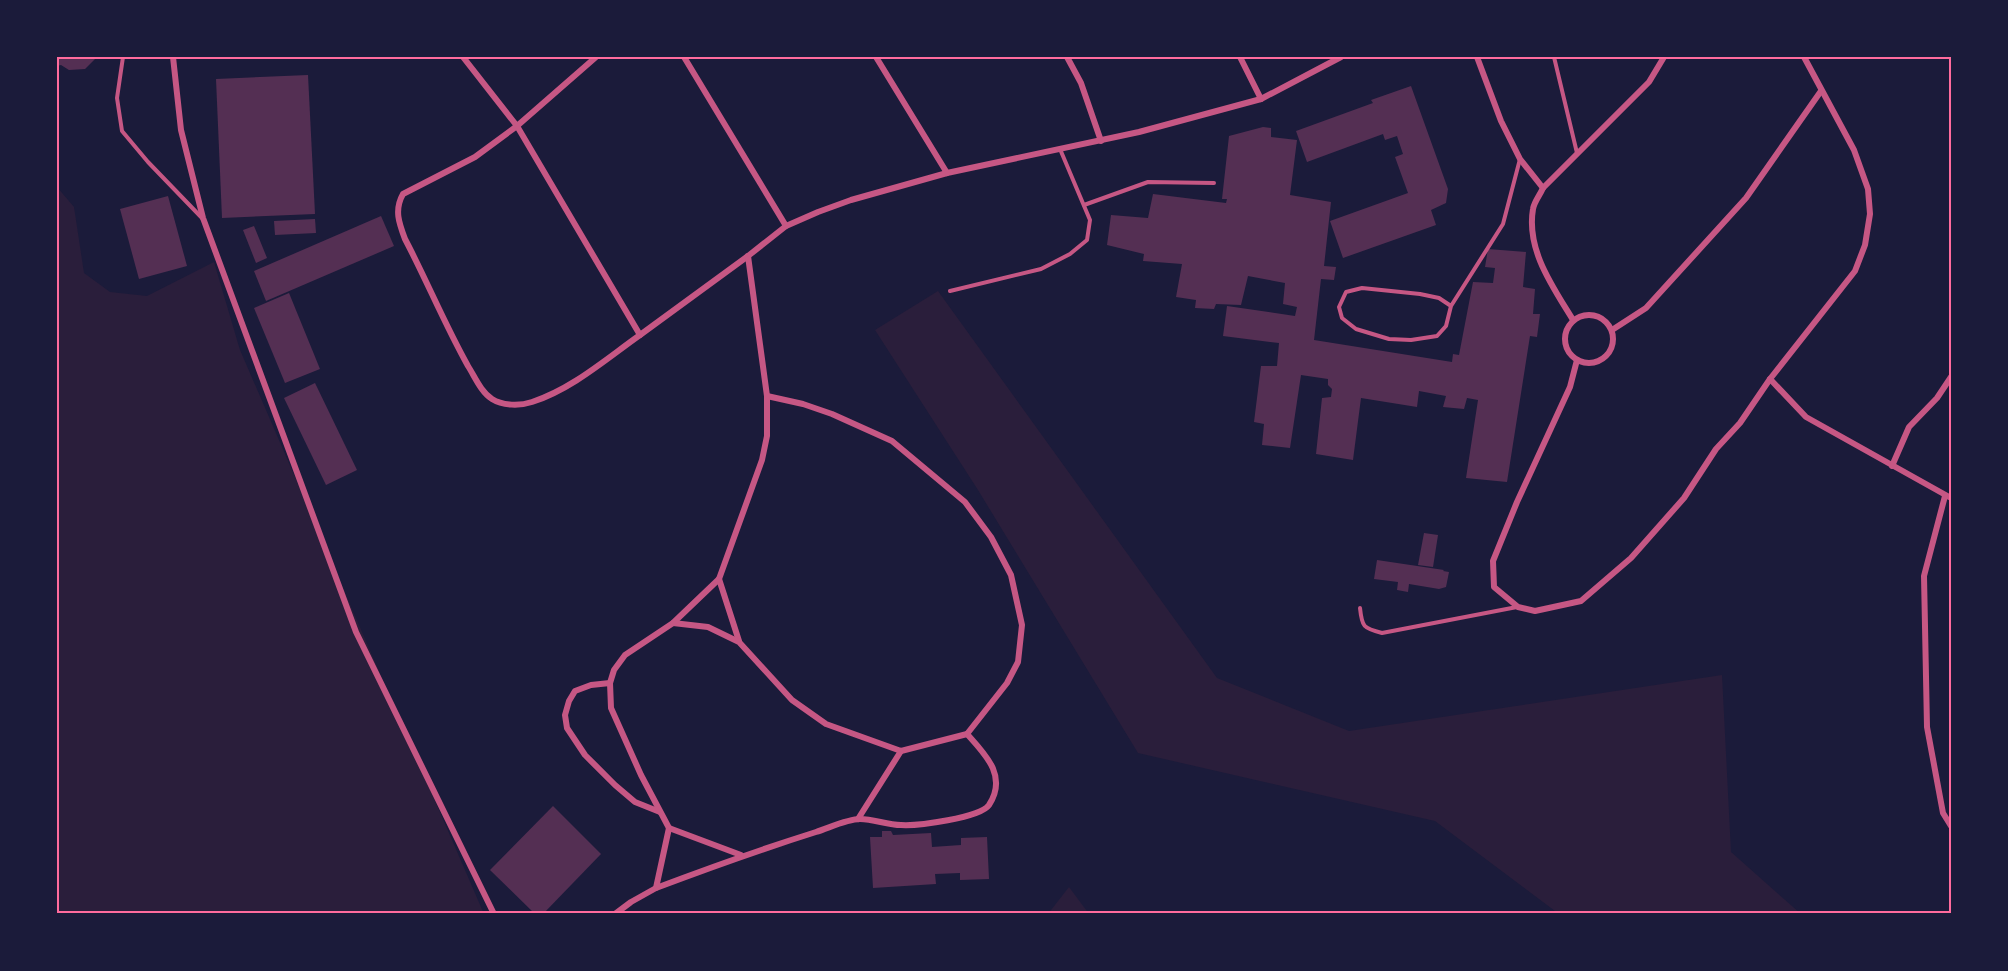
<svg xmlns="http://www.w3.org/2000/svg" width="2008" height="971" font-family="Lato,sans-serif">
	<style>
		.green { fill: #2a1e3b }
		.building { fill: #542f53 }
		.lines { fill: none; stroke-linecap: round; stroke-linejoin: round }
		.service { stroke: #c65784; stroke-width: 4 }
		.minor { stroke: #c65784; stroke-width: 6 }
		.neatline { fill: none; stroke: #ff6b9d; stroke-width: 2 }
	</style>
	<rect width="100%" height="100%" fill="#1b1b3a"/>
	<g class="green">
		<path d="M 57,187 L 74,207 L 84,273 L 110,292 L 147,296 L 214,262 L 240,350 L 484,914 L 57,914 Z"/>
		<path d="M 938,291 L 1217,678 L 1349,731 L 1722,675 L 1731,852 L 1801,914 L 1559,914 L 1435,821 L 1138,753 L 978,490 L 875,330 Z"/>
		<path d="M 1069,887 L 1089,914 L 1048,914 Z"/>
	</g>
	<g class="building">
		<path d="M 57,57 L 97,57 L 85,69 L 69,70 L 61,65 L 57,66 Z"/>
		<path d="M 308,75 L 315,214 L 222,218 L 216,79 Z"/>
		<path d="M 1411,86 L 1448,189 L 1446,203 L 1431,210 L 1436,225 L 1343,258 L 1330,221 L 1408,193 L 1395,157 L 1403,154 L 1397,136 L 1385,140 L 1383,134 L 1307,162 L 1296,131 L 1373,103 L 1371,100 Z"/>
		<path d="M 1263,127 L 1271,128 L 1271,137 L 1297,140 L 1290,195 L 1331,202 L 1324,266 L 1336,267 L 1334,280 L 1321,279 L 1314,340 L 1452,362 L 1453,354 L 1459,355 L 1473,282 L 1493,283 L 1495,268 L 1485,267 L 1488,249 L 1526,252 L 1523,287 L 1535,289 L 1533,314 L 1540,314 L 1537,337 L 1530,336 L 1507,482 L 1466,478 L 1478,400 L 1467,398 L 1464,409 L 1443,407 L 1446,396 L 1419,391 L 1417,407 L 1361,398 L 1353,460 L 1316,454 L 1322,398 L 1331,397 L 1332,389 L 1328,385 L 1328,379 L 1301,375 L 1290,448 L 1262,445 L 1264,424 L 1254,422 L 1261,366 L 1277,366 L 1279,343 L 1223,336 L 1227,306 L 1295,316 L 1297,307 L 1283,304 L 1285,283 L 1248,276 L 1241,305 L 1216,304 L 1214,309 L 1195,308 L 1196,300 L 1176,297 L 1182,264 L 1143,261 L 1144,254 L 1107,245 L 1111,215 L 1148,218 L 1153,194 L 1226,203 L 1227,199 L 1222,199 L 1229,136 Z"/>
		<path d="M 168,196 L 187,266 L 139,279 L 120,209 Z"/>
		<path d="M 381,216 L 394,246 L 266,301 L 254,271 Z"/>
		<path d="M 315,219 L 316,233 L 275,235 L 274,221 Z"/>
		<path d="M 254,226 L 267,258 L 256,263 L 243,230 Z"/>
		<path d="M 289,293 L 320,369 L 285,383 L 254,308 Z"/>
		<path d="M 315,383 L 357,470 L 326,485 L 284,398 Z"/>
		<path d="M 1424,533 L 1438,535 L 1433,567 L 1418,565 Z"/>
		<path d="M 1377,560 L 1444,570 L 1443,571 L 1449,572 L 1446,587 L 1439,589 L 1409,584 L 1408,592 L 1397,590 L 1398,582 L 1374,579 Z"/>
		<path d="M 553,806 L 601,854 L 543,914 L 535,914 L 490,870 Z"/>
		<path d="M 882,831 L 891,831 L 893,835 L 931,833 L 932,847 L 961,845 L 961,838 L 987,837 L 989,879 L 960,880 L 960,873 L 935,874 L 936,884 L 873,888 L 870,837 L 882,837 Z"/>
	</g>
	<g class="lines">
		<g class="service">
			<path d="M 123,57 L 117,98 L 122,131 L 148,162 L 202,218"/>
			<path d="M 1554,57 L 1577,153"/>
			<path d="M 1084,205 L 1148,182 L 1214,183"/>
			<path d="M 950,291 L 1041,269 L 1070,254 L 1087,240 L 1090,220 L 1060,149"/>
			<path d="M 1451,306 L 1439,298 L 1420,294 L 1362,288 L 1346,292 L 1339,307 L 1342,318 L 1356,329 L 1389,339 L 1411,340 L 1437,336 L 1446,326 L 1451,306 L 1503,224 L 1520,159"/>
			<path d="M 1360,608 C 1362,627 1363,628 1382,633 L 1517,607"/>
		</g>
		<g class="minor">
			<path d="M 173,57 L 181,130 L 203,218 L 356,632 L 494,914"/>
			<path d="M 463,57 L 517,126 L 640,335 C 606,359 572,389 532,402 C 520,406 503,406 492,399 C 481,392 475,377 468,366 C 445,325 427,281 405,239 C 399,223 394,210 403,194 L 475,157 L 517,126 L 596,57"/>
			<path d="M 684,57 L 786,226"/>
			<path d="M 876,57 L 947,173"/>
			<path d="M 1067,57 L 1081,83 L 1101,141"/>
			<path d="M 1240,57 L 1261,99"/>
			<path d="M 1477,57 L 1501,121 L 1520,159 L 1543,188"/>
			<circle cx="1589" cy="339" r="24"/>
			<path d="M 1573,320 C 1553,287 1526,250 1533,209 C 1534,202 1540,195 1543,188 L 1649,82 L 1664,57"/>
			<path d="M 1612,330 L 1646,308 L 1746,198 L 1821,91"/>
			<path d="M 640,335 L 748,256 L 786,226 L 818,212 L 851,200 L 947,173 L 1139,132 L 1261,99 L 1341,57"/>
			<path d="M 1577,360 L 1570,387 L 1517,502 L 1493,561 L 1494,587 L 1518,607 L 1535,611 L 1581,601 L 1631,558 L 1684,498 L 1716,449 L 1740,423 L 1770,379 L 1855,271 L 1865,245 L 1870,214 L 1868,189 L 1854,150 L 1804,57"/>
			<path d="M 1770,379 L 1806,417 L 1951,498"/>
			<path d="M 1892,466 L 1909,427 L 1937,398 L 1951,377"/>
			<path d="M 1945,496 L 1924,576 L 1927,727 L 1943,813 L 1951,826"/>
			<path d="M 719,579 L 739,641"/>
			<path d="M 673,623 L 708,627 L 739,642 L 792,700 L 826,724 L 901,751 L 967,734 L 1007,683 L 1018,662 L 1022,625 L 1011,575 L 991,537 L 965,502 L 892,441 L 832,414 L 803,404 L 767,396"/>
			<path d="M 610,683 L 591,685 L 575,691 L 569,701 L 565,715 L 567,728 L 585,755 L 615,785 L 635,802 L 660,812"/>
			<path d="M 858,819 L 901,751"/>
			<path d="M 669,828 L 741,855"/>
			<path d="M 656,888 C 709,868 762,849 816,832 C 829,828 847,819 860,819 C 874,819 887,825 901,825 C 917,826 980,818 989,805 C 1008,776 985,754 967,734"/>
			<path d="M 615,914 L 631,902 L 656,888 L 669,828 L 641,775 L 611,708 L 610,683 L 614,670 L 625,655 L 673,623 L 719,579 L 762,460 L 767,436 L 767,396 L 748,256"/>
		</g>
	</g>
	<rect width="2008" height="971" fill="none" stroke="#1b1b3a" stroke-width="117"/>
	<rect x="58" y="58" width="1892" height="854" class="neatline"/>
</svg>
